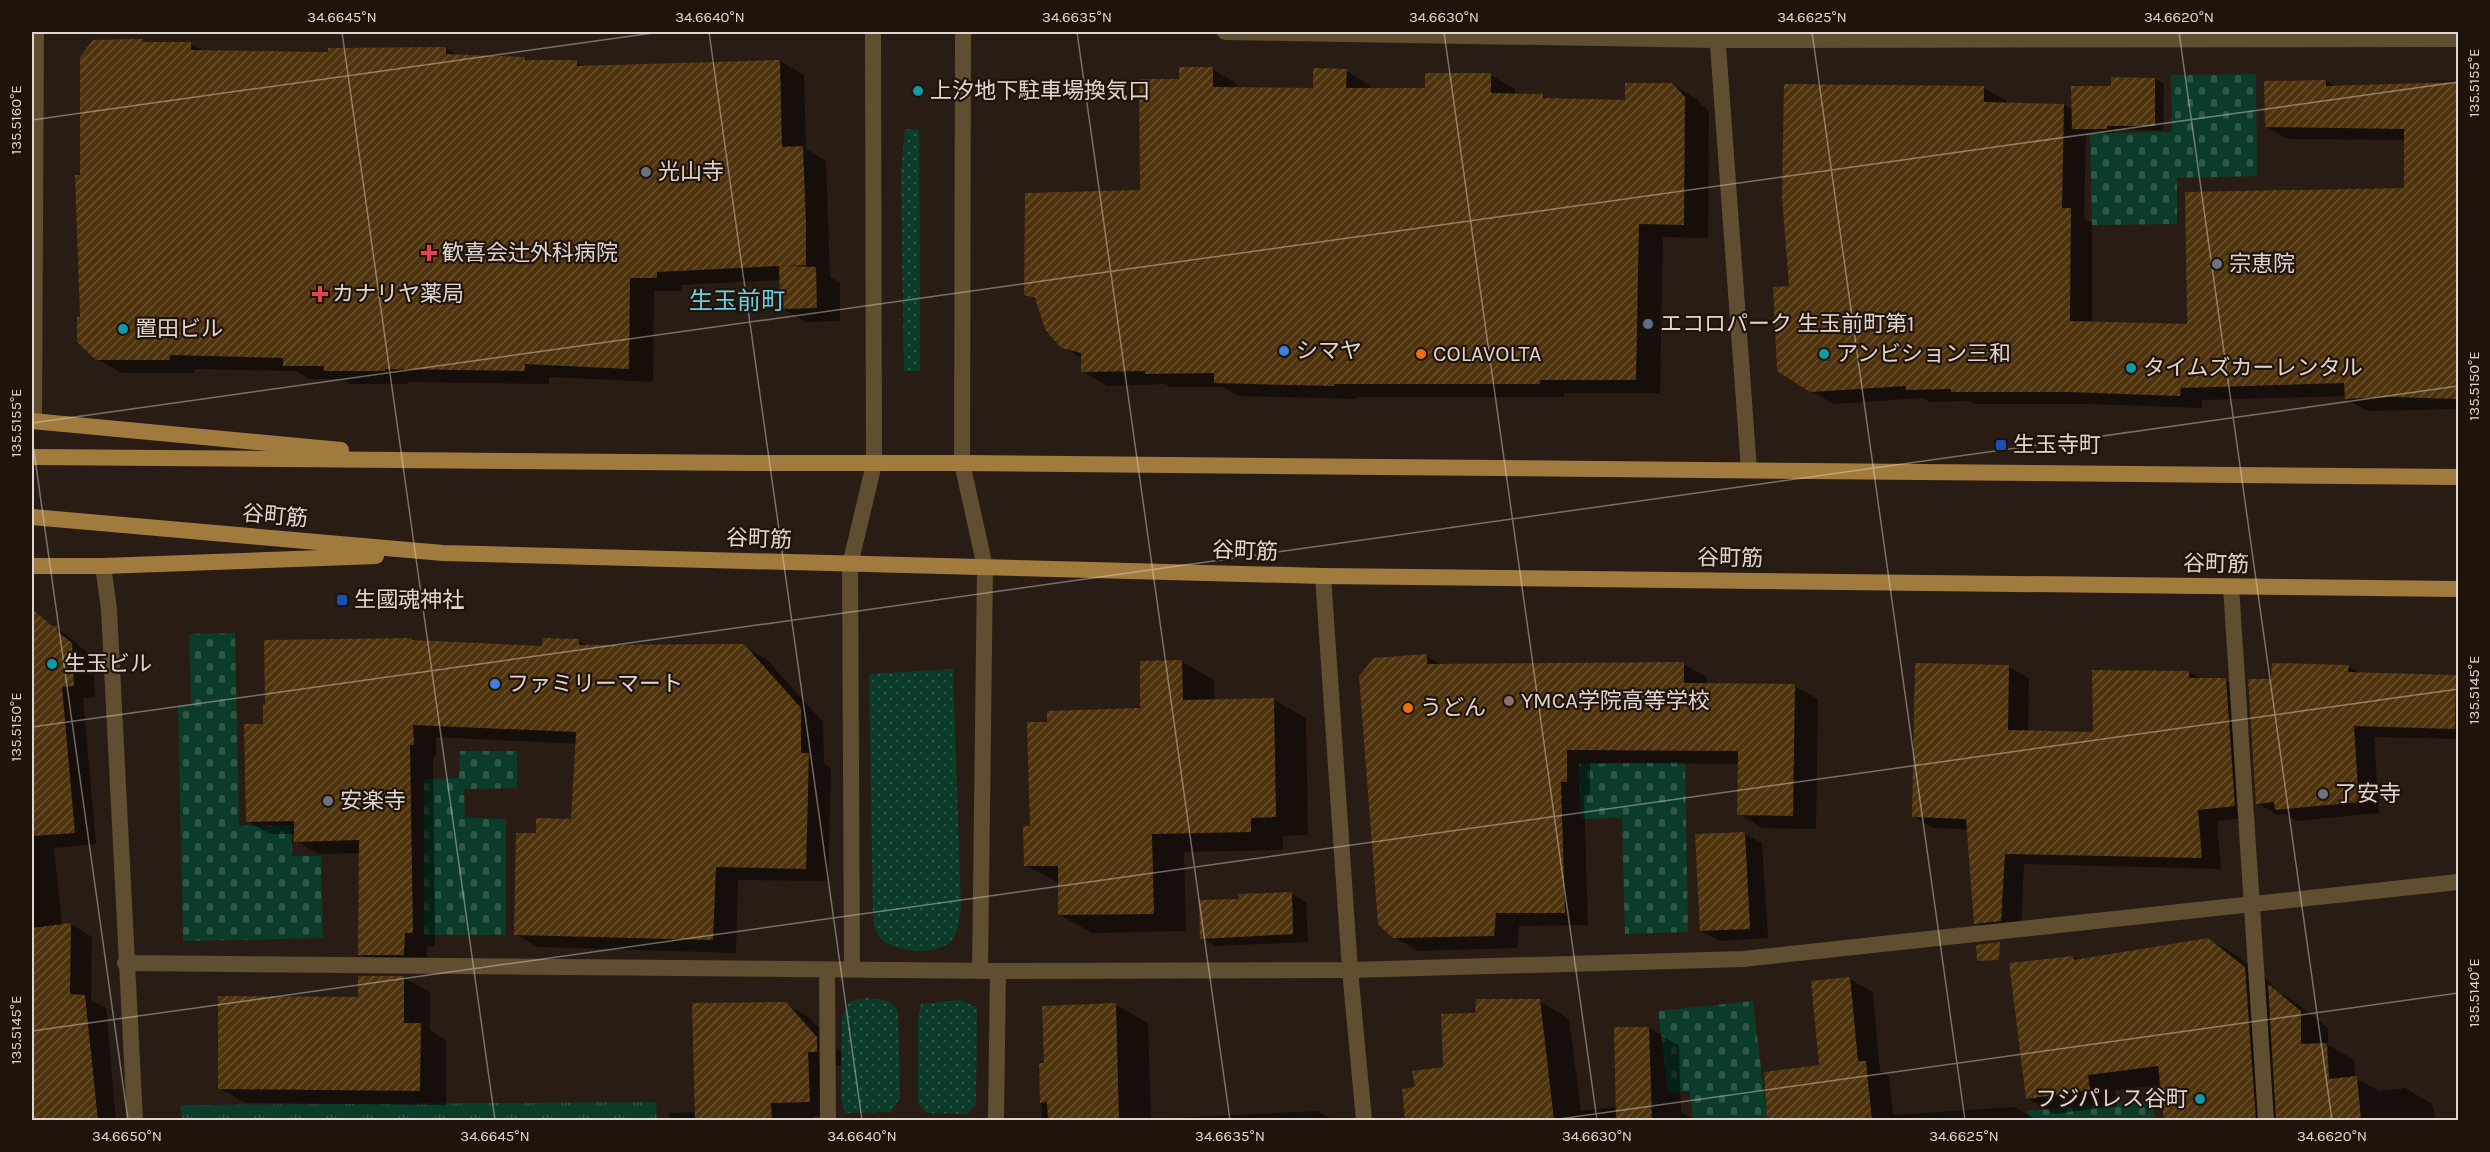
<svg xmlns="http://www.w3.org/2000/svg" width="2490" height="1152" font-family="Karla,'Noto Sans JP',sans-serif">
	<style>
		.grass { fill: url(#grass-dots) }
		.cemetery { fill: url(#cemetery-stones) }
		.park { fill: url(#park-tufts) }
		.shadow { fill: #0007 }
		.building { fill: url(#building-hatch) }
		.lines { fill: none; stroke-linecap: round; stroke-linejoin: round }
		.service { stroke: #604e31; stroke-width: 16 }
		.minor { stroke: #604e31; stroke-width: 16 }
		.tertiary { stroke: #604e31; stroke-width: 16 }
		.primary { stroke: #a17b3d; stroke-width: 16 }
		.ticks { fill: none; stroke: #e0d6d1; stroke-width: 1.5; stroke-opacity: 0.45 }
		.culture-dot { fill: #0f9aa8; stroke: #20130b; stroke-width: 2 }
		.worship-dot { fill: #6b7280; stroke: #20130b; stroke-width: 2 }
		.health-dot { fill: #e0444e; stroke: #20130b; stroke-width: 2 }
		.service-dot { fill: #5c6f8a; stroke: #20130b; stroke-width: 2 }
		.shop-dot { fill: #3f7fe0; stroke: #20130b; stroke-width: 2 }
		.food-dot { fill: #e8710a; stroke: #20130b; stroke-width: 2 }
		.transit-dot { fill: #1a4fb4; stroke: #20130b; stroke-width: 2 }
		.education-dot { fill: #8d6e63; stroke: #20130b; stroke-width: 2 }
		.labels { text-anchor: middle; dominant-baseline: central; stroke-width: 4.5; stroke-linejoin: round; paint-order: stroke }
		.poi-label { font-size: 22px; fill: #e0d6d1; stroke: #20130b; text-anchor: start }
		.street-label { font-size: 22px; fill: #e0d6d1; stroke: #20130b }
		.neighbourhood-label { font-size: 24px; fill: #68d2e2; stroke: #20130b }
		.neatline { fill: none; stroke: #e0d6d1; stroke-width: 2 }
		.ticks-label { font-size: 15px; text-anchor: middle; fill: #e0d6d1 }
	</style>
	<defs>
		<pattern id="grass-dots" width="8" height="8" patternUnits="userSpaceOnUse" patternTransform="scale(1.5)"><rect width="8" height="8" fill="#0b3c29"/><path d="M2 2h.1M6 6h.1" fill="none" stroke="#2e5747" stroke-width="1.8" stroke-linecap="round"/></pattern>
		<pattern id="cemetery-stones" width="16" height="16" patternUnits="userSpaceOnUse" patternTransform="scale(1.5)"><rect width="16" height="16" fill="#0b3c29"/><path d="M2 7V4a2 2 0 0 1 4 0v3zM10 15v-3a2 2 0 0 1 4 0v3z" fill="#2e5747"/></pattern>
		<pattern id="park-tufts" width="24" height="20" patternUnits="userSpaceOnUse" patternTransform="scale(1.5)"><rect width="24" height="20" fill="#0b3c29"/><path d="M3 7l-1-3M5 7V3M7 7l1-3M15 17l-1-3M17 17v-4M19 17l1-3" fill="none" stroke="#2e5747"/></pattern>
		<pattern id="building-hatch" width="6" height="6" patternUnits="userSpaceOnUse" patternTransform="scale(1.5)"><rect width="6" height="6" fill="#4f330d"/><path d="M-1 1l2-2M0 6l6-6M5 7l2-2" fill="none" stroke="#68502f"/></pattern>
	</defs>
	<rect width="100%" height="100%" fill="#291c14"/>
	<g class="grass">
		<path d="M 905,129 L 919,130 L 920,371 L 904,371 L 901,173 Z"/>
		<path d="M 953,669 L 961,909 C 959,918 958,930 954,937 C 943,957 894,953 880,938 C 875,933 874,923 873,916 L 869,674 Z"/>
		<path d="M 868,998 L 889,1001 L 898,1010 L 900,1098 L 891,1112 L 845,1113 L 841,1098 L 842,1016 L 850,1001 Z"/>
		<path d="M 960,1000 L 977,1007 L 976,1105 L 966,1114 L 927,1113 L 918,1103 L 918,1018 L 921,1004 Z"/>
	</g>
	<g class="cemetery">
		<path d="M 2256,74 L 2257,176 L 2177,178 L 2177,224 L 2092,225 L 2090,133 L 2172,132 L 2171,75 Z"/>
		<path d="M 235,633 L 239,826 L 291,825 L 292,856 L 321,856 L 323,938 L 183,941 L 178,705 L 191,705 L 189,634 Z"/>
		<path d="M 460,751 L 517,751 L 517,788 L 464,789 L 465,818 L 506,819 L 506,935 L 424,935 L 424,779 L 459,778 Z"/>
		<path d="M 1685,762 L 1688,932 L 1625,934 L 1622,818 L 1581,819 L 1579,764 Z"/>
		<path d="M 1753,1001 L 1767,1120 L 1693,1120 L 1690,1091 L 1668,1093 L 1658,1011 Z"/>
		<path d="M 2153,1100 L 2155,1120 L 2028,1120 L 2027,1111 Z"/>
	</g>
	<path class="park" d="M 656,1102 L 657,1120 L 182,1120 L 180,1105 Z"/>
	<g class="shadow">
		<path d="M 142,41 L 146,43 L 191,44 L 204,51 L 330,54 L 446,48 L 459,56 L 524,58 L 531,62 L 576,62 L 585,67 L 780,61 L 804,75 L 806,149 L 826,161 L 830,277 L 840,283 L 840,321 L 806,322 L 781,308 L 781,280 L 681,285 L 681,291 L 654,291 L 653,382 L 549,377 L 549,384 L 408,382 L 408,384 L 350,384 L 342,379 L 309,379 L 296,371 L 194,369 L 194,373 L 122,373 L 97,359 L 81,318 L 82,176 Z"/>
		<path d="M 1212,69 L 1236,83 L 1236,89 L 1314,90 L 1346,71 L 1370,85 L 1370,89 L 1427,89 L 1491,75 L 1515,89 L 1515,95 L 1543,96 L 1550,100 L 1627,102 L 1672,84 L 1696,99 L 1709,112 L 1708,238 L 1663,237 L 1660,393 L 1564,393 L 1564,397 L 1358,397 L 1358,399 L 1239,396 L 1222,387 L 1170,387 L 1165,384 L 1107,386 L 1083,372 L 1083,359 L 1063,347 L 1037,301 L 1026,294 L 1141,191 L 1180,81 Z"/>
		<path d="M 2113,79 L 2155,79 L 2164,84 L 2163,130 L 2115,130 L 2115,133 L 2086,134 L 2084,218 L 2092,223 L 2092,323 L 2188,326 L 2405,190 L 2405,140 L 2288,139 L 2266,127 L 2326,81 L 2337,87 L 2433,84 L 2433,81 L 2458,81 L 2458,409 L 2368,411 L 2346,399 L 2346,396 L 2202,400 L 2202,408 L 2091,404 L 1975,404 L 1970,401 L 1930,402 L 1923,398 L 1834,404 L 1811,391 L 1790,288 L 1984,88 L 2006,101 L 2006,104 L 2064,105 L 2073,110 L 2113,87 Z"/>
		<path d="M 32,621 L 44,621 L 65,634 L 93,657 L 95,697 L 83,698 L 96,844 L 54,848 L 62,925 L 71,924 L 92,937 L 91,1000 L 106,1008 L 116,1120 L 32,1120 Z"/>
		<path d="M 411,639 L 416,642 L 544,647 L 544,639 L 579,641 L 590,647 L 744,646 L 767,660 L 823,722 L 824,764 L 831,768 L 828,881 L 738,880 L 736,953 L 538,947 L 515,934 L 537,835 L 573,821 L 577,744 L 436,737 L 436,757 L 433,757 L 435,946 L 427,946 L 427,967 L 383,967 L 360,954 L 360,853 L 319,854 L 296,841 L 295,834 L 270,834 L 247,821 L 264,726 Z"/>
		<path d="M 1426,656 L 1442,665 L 1683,664 L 1707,677 L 1707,685 L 1794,686 L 1818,699 L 1816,829 L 1762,828 L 1739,814 L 1740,764 L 1590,763 L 1590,795 L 1584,795 L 1588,925 L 1519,926 L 1517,948 L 1418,951 L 1394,937 Z"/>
		<path d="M 1182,662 L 1214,680 L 1214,701 L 1274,700 L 1306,718 L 1308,835 L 1283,836 L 1283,850 L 1184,852 L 1186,931 L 1092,933 L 1060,915 L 1060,884 L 1025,865 L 1049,724 L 1142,710 Z"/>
		<path d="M 1917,664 L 2009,667 L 2029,678 L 2028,732 L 2094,733 L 2189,672 L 2201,679 L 2226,680 L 2246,691 L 2254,817 L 2217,821 L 2221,869 L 2024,864 L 2021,932 L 1995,934 L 1975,923 L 1968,829 L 1933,828 L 1913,816 Z"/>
		<path d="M 2348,666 L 2362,674 L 2458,677 L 2458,739 L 2374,737 L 2379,813 L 2296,821 L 2285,814 L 2278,815 L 2257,803 L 2272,681 Z"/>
		<path d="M 1744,833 L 1762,843 L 1768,938 L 1719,941 L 1702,931 Z"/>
		<path d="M 1291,893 L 1306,902 L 1308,942 L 1216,946 L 1202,938 L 1240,901 Z"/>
		<path d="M 2208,939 L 2236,955 L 2272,984 L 2273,989 L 2295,1002 L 2328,1028 L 2328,1045 L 2354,1060 L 2355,1078 L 2379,1091 L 2405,1088 L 2432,1104 L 2436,1120 L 2165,1120 L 2162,1085 L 2115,1090 L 2117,1106 L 2054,1114 L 2027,1098 L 2073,957 L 2079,960 Z"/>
		<path d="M 404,978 L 430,992 L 430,1030 L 446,1040 L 446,1105 L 245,1103 L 220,1088 L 360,999 Z"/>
		<path d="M 1849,979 L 1873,992 L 1880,1071 L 1889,1076 L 1893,1115 L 2014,1107 L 2038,1120 L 1769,1120 L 1765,1073 L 1821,1067 Z"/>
		<path d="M 1539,1001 L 1569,1019 L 1581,1111 L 1617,1107 L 1615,1029 L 1649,1028 L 1679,1046 L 1681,1112 L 1695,1120 L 1407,1120 L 1403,1090 L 1416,1088 L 1444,1069 L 1476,1014 Z"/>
		<path d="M 785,1004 L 810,1018 L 841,1052 L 841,1065 L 832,1065 L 834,1115 L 813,1116 L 813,1120 L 669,1120 L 669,1113 L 696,1112 Z"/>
		<path d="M 1116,1005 L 1148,1023 L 1151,1119 L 1317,1111 L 1334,1120 L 1042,1120 L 1040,1065 L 1046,1065 Z"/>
	</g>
	<g class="building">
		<path d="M 142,39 L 143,42 L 191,42 L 191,50 L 328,52 L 328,48 L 446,47 L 446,54 L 525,57 L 525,60 L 577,60 L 577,66 L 780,60 L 782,147 L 803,146 L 806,224 L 806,265 L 787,266 L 816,267 L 817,308 L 780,309 L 779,266 L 657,272 L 657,278 L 630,278 L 629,369 L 525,364 L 525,371 L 385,369 L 385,371 L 324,371 L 324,366 L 283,366 L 283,358 L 170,355 L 170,360 L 96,360 L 77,342 L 77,317 L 80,317 L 75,175 L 80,175 L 80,57 L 93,40 Z"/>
		<path d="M 1179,67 L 1213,67 L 1213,87 L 1313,88 L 1313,68 L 1347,69 L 1346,88 L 1425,88 L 1425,73 L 1491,73 L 1491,93 L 1543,94 L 1543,98 L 1625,100 L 1625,83 L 1672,83 L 1685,97 L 1684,225 L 1639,224 L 1636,380 L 1540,380 L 1540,384 L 1334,384 L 1334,386 L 1214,383 L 1214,373 L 1145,374 L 1145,371 L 1081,372 L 1081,353 L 1062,348 L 1052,338 L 1045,329 L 1035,298 L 1024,295 L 1025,193 L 1140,190 L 1139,79 L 1179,79 Z"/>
		<path d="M 2111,77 L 2155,78 L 2155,126 L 2107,126 L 2107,129 L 2072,129 L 2071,86 L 2111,86 Z"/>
		<path d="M 2326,80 L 2326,86 L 2458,82 L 2458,399 L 2390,397 L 2345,399 L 2344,383 L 2181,388 L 2180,396 L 2068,392 L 1951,392 L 1951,389 L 1906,390 L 1906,386 L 1810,392 L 1777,371 L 1773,287 L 1789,286 L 1782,197 L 1784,84 L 1984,86 L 1984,102 L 2064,104 L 2062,208 L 2071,208 L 2070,321 L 2187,324 L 2185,192 L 2404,188 L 2404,129 L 2265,127 L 2264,81 Z"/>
		<path d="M 32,609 L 52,626 L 57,626 L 57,631 L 72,643 L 74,686 L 62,687 L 75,833 L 32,836 Z"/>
		<path d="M 412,638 L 412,640 L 542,646 L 543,638 L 579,639 L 579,645 L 744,644 L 801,708 L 801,753 L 809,753 L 806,869 L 716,867 L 713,940 L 514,935 L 516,833 L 536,833 L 536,818 L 571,819 L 576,732 L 413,725 L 414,745 L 410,745 L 413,933 L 405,933 L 404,955 L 358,955 L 359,840 L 294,842 L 294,821 L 246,822 L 244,724 L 263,724 L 263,704 L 265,704 L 264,640 Z"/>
		<path d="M 1427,654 L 1427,664 L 1684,662 L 1684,683 L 1795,684 L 1793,816 L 1737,815 L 1738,751 L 1567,750 L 1567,782 L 1561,782 L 1565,913 L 1496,913 L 1494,936 L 1393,938 L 1378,924 L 1359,676 L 1374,658 Z"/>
		<path d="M 1182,660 L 1183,700 L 1274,698 L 1276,817 L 1251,818 L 1251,832 L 1152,834 L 1154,914 L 1058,915 L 1058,866 L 1024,866 L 1023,826 L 1030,826 L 1027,722 L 1047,722 L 1047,711 L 1140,708 L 1140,661 Z"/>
		<path d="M 1915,663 L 2009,665 L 2008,730 L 2093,732 L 2092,670 L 2189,671 L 2189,678 L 2226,678 L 2235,806 L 2198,810 L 2202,858 L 2005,854 L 2001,921 L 1974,924 L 1966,819 L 1912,817 Z"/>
		<path d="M 2272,663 L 2349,665 L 2348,672 L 2456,675 L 2455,729 L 2354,726 L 2359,802 L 2275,810 L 2274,802 L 2256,804 L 2248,679 L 2271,679 Z"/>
		<path d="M 1745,832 L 1750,929 L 1700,931 L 1695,834 Z"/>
		<path d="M 1292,892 L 1293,934 L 1200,939 L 1199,900 L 1239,899 L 1238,894 Z"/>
		<path d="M 71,923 L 70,994 L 85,995 L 98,1120 L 32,1120 L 32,928 Z"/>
		<path d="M 2208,938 L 2245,967 L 2256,1120 L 2164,1120 L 2158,1066 L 2088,1075 L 2090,1090 L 2026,1099 L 2009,963 L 2073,956 L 2074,960 Z"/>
		<path d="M 2000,942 L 1999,960 L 1977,961 L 1976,945 Z"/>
		<path d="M 358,976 L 404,976 L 404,1023 L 421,1023 L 420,1091 L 218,1089 L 218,996 L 358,997 Z"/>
		<path d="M 1850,977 L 1858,1061 L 1866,1061 L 1872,1120 L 1767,1120 L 1764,1072 L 1819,1065 L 1811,981 Z"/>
		<path d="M 2268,984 L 2301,1011 L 2301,1044 L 2327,1043 L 2329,1079 L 2357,1076 L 2361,1120 L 2276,1120 Z"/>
		<path d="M 1476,999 L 1540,999 L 1554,1120 L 1405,1120 L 1402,1089 L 1415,1087 L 1412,1071 L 1443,1067 L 1441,1014 L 1475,1013 Z"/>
		<path d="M 786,1002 L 817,1037 L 817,1052 L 808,1052 L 810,1102 L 771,1103 L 772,1120 L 695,1120 L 692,1003 Z"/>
		<path d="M 1116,1003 L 1119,1120 L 1048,1120 L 1047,1102 L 1040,1103 L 1039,1063 L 1044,1063 L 1042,1006 Z"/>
		<path d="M 1614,1027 L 1649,1027 L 1652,1120 L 1616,1120 Z"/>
	</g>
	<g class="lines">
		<g class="service">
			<path d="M 827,970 L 828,1120"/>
			<path d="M 996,1120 L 998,971"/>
		</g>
		<g class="minor">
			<path d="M 850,565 L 852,969"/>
			<path d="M 1323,576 L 1350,970 L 1364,1120"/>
			<path d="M 2231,587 L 2266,1120"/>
			<path d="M 125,963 L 998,971 L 1350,970 L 1743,959 L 2458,882"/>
			<path d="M 980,971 L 985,567"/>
		</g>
		<g class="tertiary">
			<path d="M 963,32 L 962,463 L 985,567"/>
			<path d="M 1225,32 L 1717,40 L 2458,39"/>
			<path d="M 1717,32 L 1749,470"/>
			<path d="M 34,421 L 36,32"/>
			<path d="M 850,565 L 874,464 L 873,32"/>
			<path d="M 103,566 L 109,609 L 135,1120"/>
		</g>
		<g class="primary">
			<path d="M 32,421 L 341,450"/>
			<path d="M 32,457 L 753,463 L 962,463 L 2458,477"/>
			<path d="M 32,517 L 443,553 L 1323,576 L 2458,589"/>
			<path d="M 32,566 L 103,566 L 376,556"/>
		</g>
	</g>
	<path class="ticks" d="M 342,32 L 495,1120M 709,32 L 862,1120M 1077,32 L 1230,1120M 1444,32 L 1597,1120M 1812,32 L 1965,1120M 2179,32 L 2332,1120M 32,120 L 660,32M 32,423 L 2458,82M 32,437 L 128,1120M 32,727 L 2458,386M 32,1031 L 2458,689M 1552,1120 L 2458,993"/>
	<g class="culture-dot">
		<circle cx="918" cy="91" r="6"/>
		<circle cx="123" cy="329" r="6"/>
		<circle cx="1824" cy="354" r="6"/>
		<circle cx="2131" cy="368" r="6"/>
		<circle cx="52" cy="664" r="6"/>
		<circle cx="2200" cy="1099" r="6"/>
	</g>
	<g class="worship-dot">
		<circle cx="646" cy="172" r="6"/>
		<circle cx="2217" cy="264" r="6"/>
		<circle cx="2323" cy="794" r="6"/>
		<circle cx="328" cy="801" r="6"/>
	</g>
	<g class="health-dot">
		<path d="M426 244h6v6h6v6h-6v6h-6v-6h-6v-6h6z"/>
		<path d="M317 285h6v6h6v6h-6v6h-6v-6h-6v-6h6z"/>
	</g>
	<circle class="service-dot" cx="1648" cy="324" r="6"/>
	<g class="shop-dot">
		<circle cx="1284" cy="351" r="6"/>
		<circle cx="495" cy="684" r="6"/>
	</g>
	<g class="food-dot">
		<circle cx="1421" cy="354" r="6"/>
		<circle cx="1408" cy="708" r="6"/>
	</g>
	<g class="transit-dot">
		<rect x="1995" y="439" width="12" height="12" rx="3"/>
		<rect x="336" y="594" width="12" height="12" rx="3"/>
	</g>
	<circle class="education-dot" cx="1509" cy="701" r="6"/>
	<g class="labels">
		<g class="poi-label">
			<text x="930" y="91">上汐地下駐車場換気口</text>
			<text x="658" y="172">光山寺</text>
			<text x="442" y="253">歓喜会辻外科病院</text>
			<text x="2229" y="264">宗恵院</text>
			<text x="332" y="294">カナリヤ薬局</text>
			<text x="1660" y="324">エコロパーク 生玉前町第1</text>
			<text x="135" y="329">置田ビル</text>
			<text x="1296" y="351">シマヤ</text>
			<text x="1433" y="354">COLAVOLTA</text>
			<text x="1836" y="354">アンビション三和</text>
			<text x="2143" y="368">タイムズカーレンタル</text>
			<text x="2013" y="445">生玉寺町</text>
			<text x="354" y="600">生國魂神社</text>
			<text x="64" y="664">生玉ビル</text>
			<text x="507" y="684">ファミリーマート</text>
			<text x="1521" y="701">YMCA学院高等学校</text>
			<text x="1420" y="708">うどん</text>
			<text x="2335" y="794">了安寺</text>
			<text x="340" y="801">安楽寺</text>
			<text x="2188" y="1099" text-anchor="end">フジパレス谷町</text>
		</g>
		<g class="street-label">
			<text transform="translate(275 516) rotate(5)">谷町筋</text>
			<text transform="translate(759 539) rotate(2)">谷町筋</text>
			<text transform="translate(1245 551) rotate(2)">谷町筋</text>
			<text transform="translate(1730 558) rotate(1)">谷町筋</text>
			<text transform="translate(2216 564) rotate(1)">谷町筋</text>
		</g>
		<g class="neighbourhood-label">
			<text x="737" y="301">生玉前町</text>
		</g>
	</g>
	<rect width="2490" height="1152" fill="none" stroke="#20130b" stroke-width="66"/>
	<rect x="33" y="33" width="2424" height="1086" class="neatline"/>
	<g class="ticks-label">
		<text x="342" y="22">34.6645°N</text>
		<text x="710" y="22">34.6640°N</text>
		<text x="1077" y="22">34.6635°N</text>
		<text x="1444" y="22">34.6630°N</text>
		<text x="1812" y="22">34.6625°N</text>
		<text x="2179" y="22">34.6620°N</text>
		<text transform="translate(2474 83) rotate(-90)" y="5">135.5155°E</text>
		<text transform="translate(16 120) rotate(-90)" y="5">135.5160°E</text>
		<text transform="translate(2474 386) rotate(-90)" y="5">135.5150°E</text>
		<text transform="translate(16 423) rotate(-90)" y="5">135.5155°E</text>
		<text transform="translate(2474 690) rotate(-90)" y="5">135.5145°E</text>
		<text transform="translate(16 727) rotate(-90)" y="5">135.5150°E</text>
		<text transform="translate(2474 993) rotate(-90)" y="5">135.5140°E</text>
		<text transform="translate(16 1030) rotate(-90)" y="5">135.5145°E</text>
		<text x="127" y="1141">34.6650°N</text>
		<text x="495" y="1141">34.6645°N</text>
		<text x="862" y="1141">34.6640°N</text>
		<text x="1230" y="1141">34.6635°N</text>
		<text x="1597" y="1141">34.6630°N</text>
		<text x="1964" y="1141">34.6625°N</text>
		<text x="2332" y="1141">34.6620°N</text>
	</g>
</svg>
